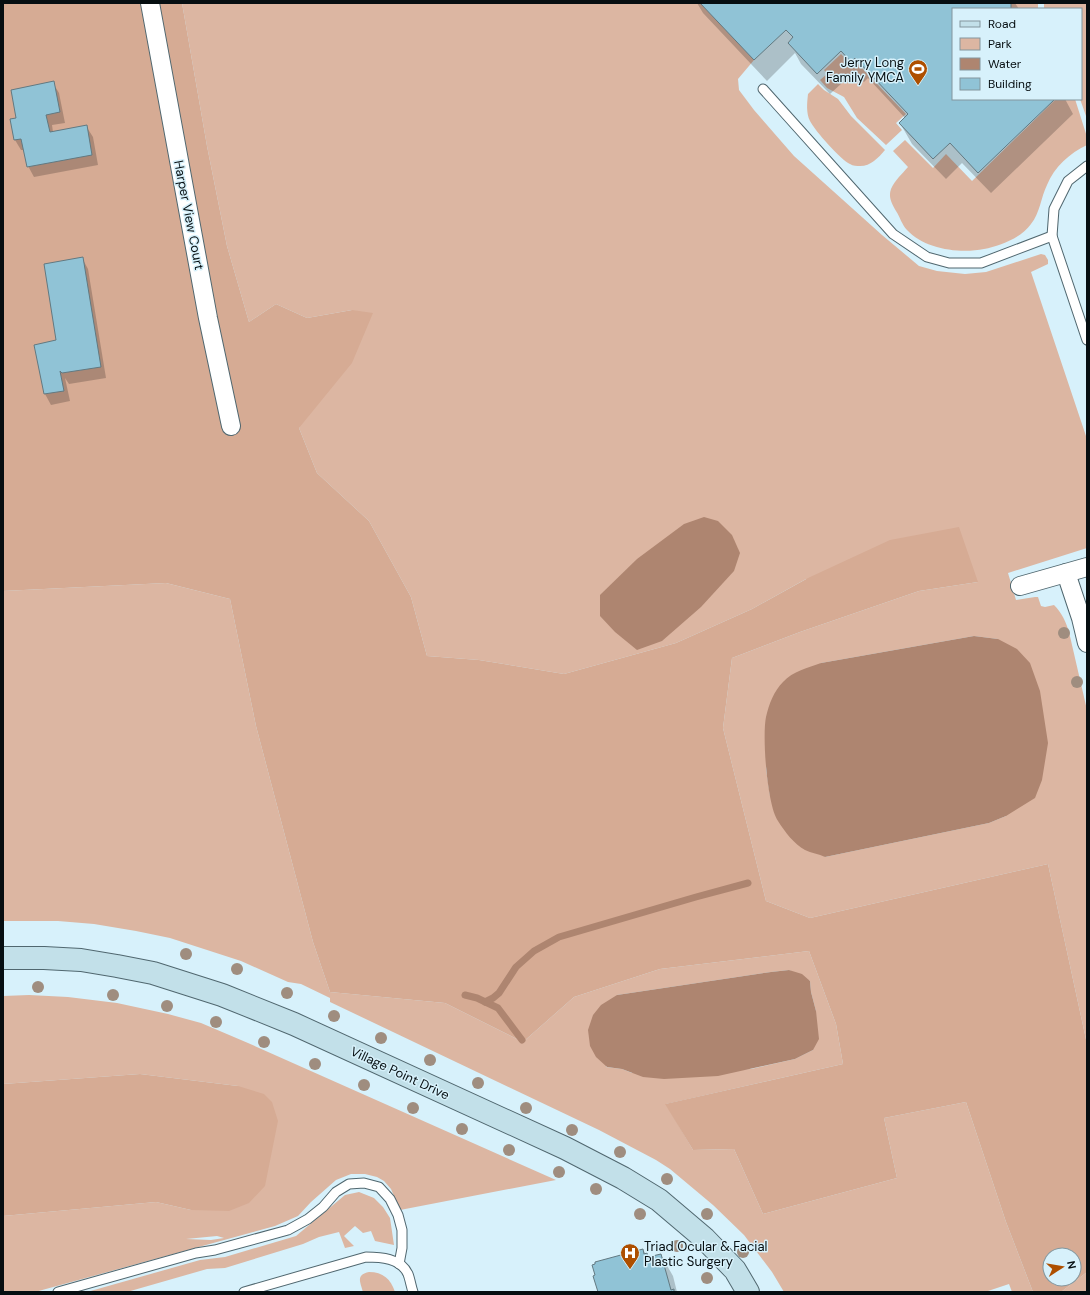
<svg xmlns="http://www.w3.org/2000/svg" width="1090" height="1295" font-family="'DM Sans',sans-serif">
	<style>
		.green { fill: #dcb6a2; fill-rule: evenodd }
		.forest { fill: #d6ab94; fill-rule: evenodd }
		.water { fill: #ae8570 }
		.shadow { fill: #0003 }
		.lines { fill: none; stroke-linecap: round; stroke-linejoin: round }
		.stream { stroke: #ae8570; stroke-width: 7 }
		.building { fill: #90c3d6; stroke: #627981 }
		.lane-casing { stroke: #50676f; stroke-width: 11 }
		.street-casing { stroke: #50676f; stroke-width: 20 }
		.secondary-casing { stroke: #50676f; stroke-width: 24 }
		.lane { stroke: #fff; stroke-width: 9 }
		.street { stroke: #fff; stroke-width: 18 }
		.secondary { stroke: #c2e0e9; stroke-width: 22 }
		.tree { fill: #9f8d7f }
		.labels { text-anchor: middle; dominant-baseline: central; stroke-width: 3; stroke-linejoin: round; paint-order: stroke }
		.poi-label { font-size: 13px; fill: #060e11; stroke: #d7f1fb; text-anchor: end }
		.street-label { font-size: 13px; fill: #060e11; stroke: #d7f1fb }
	</style>
	<rect width="100%" height="100%" fill="#d7f1fb"/>
	<g class="green">
		<path d="M 182,3 L 700,3 L 754,60 L 738,79 L 739,90 L 754,110 L 794,156 L 882,235 L 919,266 L 937,271 L 965,274 L 986,272 L 1041,254 L 1045,255 L 1048,260 L 1048,264 L 1031,272 L 1087,439 L 1087,548 L 1008,573 L 1016,600 L 1035,597 L 1038,597 L 1041,606 L 1045,607 L 1054,605 C 1062,613 1066,622 1069,632 L 1087,710 L 1087,1044 L 1048,864 L 810,918 L 766,901 L 723,728 L 732,658 L 800,632 L 919,591 L 978,582 L 806,579 L 752,609 L 676,643 L 564,674 L 479,660 L 427,656 L 411,597 L 369,521 L 317,473 L 299,428 L 352,310 L 307,318 L 276,304 L 249,322 L 227,246 L 207,146 ZM 974,636 L 998,639 L 1006,816 L 989,823 L 825,857 L 770,796 L 766,769 L 766,718 L 821,663 Z"/>
		<rect x="1011" y="3" width="27" height="6"/>
		<path d="M 1044,3 L 1087,3 L 1087,115 L 1086,116 L 1080,99 L 1081,9 L 1044,9 Z"/>
		<path d="M 841,54 L 851,64 L 855,61 L 906,114 L 896,123 L 902,130 L 886,145 L 857,118 L 844,97 L 827,88 L 820,80 L 827,74 L 824,70 Z"/>
		<path d="M 818,84 L 824,90 L 838,99 L 851,116 L 885,150 C 878,158 871,166 860,166 C 857,166 853,166 850,164 C 841,160 815,131 810,121 C 806,113 807,103 808,94 Z"/>
		<path d="M 1056,99 L 1075,99 L 1087,137 L 1087,145 C 1070,153 1054,167 1047,185 C 1041,197 1040,213 1031,224 C 1021,238 1000,246 984,249 C 960,254 924,249 907,230 C 902,225 900,217 896,211 C 892,204 888,197 891,189 C 895,180 902,174 908,167 L 893,151 L 905,140 L 933,168 L 946,154 L 972,181 Z"/>
		<path d="M 166,583 L 230,599 L 256,726 L 313,942 L 330,992 L 445,1003 L 523,1042 L 574,997 L 660,969 L 809,951 L 836,1024 L 843,1064 L 666,1104 L 693,1150 L 734,1149 L 763,1214 L 897,1178 L 884,1118 L 966,1102 L 1006,1222 L 1033,1292 L 1012,1292 L 1009,1284 L 985,1292 L 784,1292 L 772,1272 L 744,1235 L 713,1205 L 670,1169 L 656,1160 L 599,1130 L 330,1002 L 330,998 L 301,984 L 288,982 L 241,961 L 170,938 L 136,931 L 94,924 L 58,921 L 3,921 L 3,591 ZM 789,970 L 810,981 L 811,992 L 816,1011 L 813,1050 L 795,1059 L 751,1069 L 632,1073 L 622,1069 L 606,1067 L 617,995 L 771,972 Z"/>
		<path d="M 29,995 L 68,997 L 117,1003 L 168,1014 L 201,1023 L 248,1043 L 556,1180 L 400,1210 L 391,1189 L 384,1181 L 377,1177 L 365,1174 L 351,1174 L 336,1180 L 311,1202 L 298,1216 L 275,1226 L 35,1292 L 3,1292 L 3,1216 L 156,1202 L 191,1210 L 238,1086 L 140,1074 L 3,1084 L 3,996 ZM 217,1236 L 224,1238 L 211,1240 L 186,1239 Z"/>
		<path d="M 359,1192 L 374,1198 L 383,1207 L 390,1218 L 394,1245 L 375,1241 L 371,1231 L 363,1233 L 355,1226 L 344,1236 L 354,1246 L 345,1248 L 339,1232 L 319,1237 L 303,1244 L 225,1268 L 207,1269 L 127,1292 L 87,1292 L 200,1260 L 225,1257 L 296,1236 L 345,1195 Z"/>
		<path d="M 369,1272 C 383,1272 391,1279 395,1292 L 363,1292 C 360,1281 356,1275 369,1272 Z"/>
		<path d="M 1087,1272 L 1087,1292 L 1061,1292 Z"/>
	</g>
	<g class="forest">
		<path d="M 3,3 L 182,3 L 207,146 L 227,246 L 249,322 L 276,304 L 307,318 L 352,310 L 373,313 L 352,363 L 299,428 L 317,473 L 369,521 L 411,597 L 427,656 L 479,660 L 564,674 L 676,643 L 752,609 L 808,578 L 890,540 L 959,527 L 978,582 L 919,591 L 800,632 L 732,658 L 723,728 L 766,901 L 810,918 L 1048,864 L 1087,1044 L 1087,1272 L 1061,1292 L 1033,1292 L 1006,1222 L 966,1102 L 884,1118 L 897,1178 L 763,1214 L 734,1149 L 693,1150 L 665,1104 L 843,1064 L 836,1024 L 809,951 L 660,969 L 574,997 L 523,1042 L 445,1003 L 330,992 L 313,942 L 256,726 L 230,599 L 166,583 L 3,591 ZM 1050,1255 L 1074,1255 L 1074,1279 L 1050,1279 Z"/>
		<path d="M 140,1074 L 238,1086 L 264,1094 L 272,1102 L 278,1121 L 265,1186 L 249,1203 L 229,1211 L 191,1210 L 156,1202 L 3,1216 L 3,1084 Z"/>
	</g>
	<g class="water">
		<path d="M 704,517 L 718,521 L 732,535 L 740,553 L 734,571 L 701,607 L 662,641 L 637,650 L 615,632 L 600,616 L 600,595 L 637,559 L 684,524 Z"/>
		<path d="M 974,636 L 998,639 L 1017,649 L 1030,663 L 1040,691 L 1048,743 L 1042,780 L 1035,798 L 1006,816 L 989,823 L 825,857 C 819,854 811,853 805,850 C 794,844 785,832 778,821 C 767,805 762,736 766,717 C 769,704 774,691 783,682 C 793,671 808,668 821,663 Z"/>
		<path d="M 789,970 L 802,974 L 810,981 L 811,992 L 816,1011 L 819,1039 L 813,1050 L 795,1059 L 718,1076 L 664,1079 L 643,1077 L 622,1069 L 607,1067 L 596,1057 L 590,1046 L 588,1030 L 593,1015 L 601,1005 L 617,995 L 771,972 Z"/>
	</g>
	<g class="shadow">
		<path d="M 697,3 L 1015,3 L 1019,9 L 953,9 L 953,99 L 1065,99 L 1073,114 L 991,193 L 962,163 L 946,179 L 912,144 L 900,123 L 905,118 L 868,78 L 864,82 L 854,72 L 830,94 L 801,64 L 795,53 L 767,81 L 703,13 Z"/>
		<path d="M 53,83 L 59,93 L 65,123 L 52,125 L 53,132 L 86,126 L 93,137 L 98,165 L 34,177 L 28,166 L 25,150 L 21,150 L 15,140 L 17,119 Z"/>
		<path d="M 82,258 L 88,269 L 106,378 L 69,384 L 65,378 L 70,401 L 51,405 L 45,394 L 35,346 L 58,341 Z"/>
		<path d="M 643,1250 L 649,1258 L 661,1255 L 673,1276 L 677,1292 L 599,1292 Z"/>
	</g>
	<g class="lines">
		<g class="stream">
			<path d="M 465,995 L 477,998 L 498,1008 L 522,1040"/>
			<path d="M 485,1002 L 493,998 L 499,993 L 516,967 L 534,951 L 559,937 L 696,897 L 748,883"/>
		</g>
	</g>
	<g class="building">
		<path d="M 700,3 L 1011,3 L 1011,9 L 953,9 L 953,99 L 1055,99 L 978,173 L 950,143 L 933,159 L 899,123 L 908,114 L 855,58 L 851,62 L 841,51 L 817,74 L 788,43 L 793,37 L 786,30 L 754,60 Z"/>
		<path d="M 54,81 L 60,112 L 46,115 L 50,132 L 87,125 L 92,155 L 27,167 L 21,139 L 14,140 L 10,119 L 16,118 L 11,90 Z"/>
		<path d="M 83,257 L 101,367 L 62,373 L 60,371 L 64,391 L 44,394 L 34,345 L 56,340 L 44,264 Z"/>
		<path d="M 643,1249 L 644,1254 L 647,1253 L 648,1257 L 661,1254 L 671,1290 L 674,1289 L 674,1292 L 598,1292 L 593,1276 L 595,1275 L 592,1265 L 595,1264 L 595,1262 Z"/>
	</g>
	<g class="lines">
		<g class="lane-casing">
			<g id="lane">
				<path d="M 763,89 L 893,234 L 927,257 L 949,263 L 981,263 L 1052,236"/>
				<path d="M 1087,166 L 1068,181 L 1054,209 L 1052,236 L 1087,340"/>
				<path d="M 58,1292 L 196,1253 L 215,1250 L 288,1230 L 308,1219 L 323,1207 L 336,1192 L 349,1184 L 364,1183 L 379,1187 L 390,1199 L 398,1215 L 402,1230 L 402,1248 L 399,1264"/>
				<path d="M 244,1292 L 366,1257 C 380,1257 401,1258 408,1274 C 410,1279 411,1286 413,1292"/>
			</g>
		</g>
		<g class="street-casing">
			<g id="street">
				<path d="M 150,3 L 208,318 L 231,426"/>
				<path d="M 1066,573 L 1081,618 L 1087,643"/>
				<path d="M 1020,586 L 1087,567"/>
			</g>
		</g>
		<g class="secondary-casing">
			<path id="secondary" d="M 3,958 L 44,958 L 81,960 L 117,966 L 153,973 L 222,995 L 294,1024 L 565,1148 L 623,1178 L 659,1200 L 705,1239 L 735,1270 L 748,1292"/>
		</g>
		<use href="#lane" class="lane"/>
		<use href="#street" class="street"/>
		<use href="#secondary" class="secondary"/>
	</g>
	<g class="tree">
		<circle cx="1064" cy="633" r="6"/>
		<circle cx="1077" cy="682" r="6"/>
		<circle cx="186" cy="954" r="6"/>
		<circle cx="237" cy="969" r="6"/>
		<circle cx="38" cy="987" r="6"/>
		<circle cx="287" cy="993" r="6"/>
		<circle cx="113" cy="995" r="6"/>
		<circle cx="167" cy="1006" r="6"/>
		<circle cx="334" cy="1016" r="6"/>
		<circle cx="216" cy="1022" r="6"/>
		<circle cx="381" cy="1038" r="6"/>
		<circle cx="264" cy="1042" r="6"/>
		<circle cx="430" cy="1060" r="6"/>
		<circle cx="315" cy="1064" r="6"/>
		<circle cx="478" cy="1083" r="6"/>
		<circle cx="364" cy="1085" r="6"/>
		<circle cx="413" cy="1108" r="6"/>
		<circle cx="526" cy="1108" r="6"/>
		<circle cx="462" cy="1129" r="6"/>
		<circle cx="572" cy="1130" r="6"/>
		<circle cx="509" cy="1150" r="6"/>
		<circle cx="620" cy="1152" r="6"/>
		<circle cx="559" cy="1172" r="6"/>
		<circle cx="667" cy="1179" r="6"/>
		<circle cx="596" cy="1189" r="6"/>
		<circle cx="640" cy="1214" r="6"/>
		<circle cx="707" cy="1214" r="6"/>
		<circle cx="677" cy="1246" r="6"/>
		<circle cx="743" cy="1252" r="6"/>
		<circle cx="707" cy="1278" r="6"/>
	</g>
	<defs>
		<g id="stadium-pin" transform="scale(1)"><path d="M0 17L-7.5 6A9.5 9.5 0 1 1 7.5 6Z" fill="#ae4f00" stroke="#d7f1fb"/><path d="M0-5a6.5 5 0 1 0 0 10a6.5 5 0 1 0 0-10ZM-3.5-1.8h7v3.6h-7Z" fill="#fff"/></g>
		<g id="hospital-pin" transform="scale(1)"><path d="M0 17L-7.5 6A9.5 9.5 0 1 1 7.5 6Z" fill="#ae4f00" stroke="#d7f1fb"/><path d="M-5-5h3v3.5h4V-5h3V5h-3V1.5h-4V5h-3Z" fill="#fff"/></g>
	</defs>
	<g fill-rule="evenodd">
		<use href="#stadium-pin" x="918" y="69"/>
		<use href="#hospital-pin" x="630" y="1253"/>
	</g>
	<g class="labels">
		<g class="poi-label">
			<text x="904" y="62">Jerry Long<tspan x="904" dy="15">Family YMCA</tspan></text>
			<text x="644" y="1246" text-anchor="start">Triad Ocular &amp; Facial<tspan x="644" dy="15">Plastic Surgery</tspan></text>
		</g>
		<g class="street-label">
			<text transform="translate(189 215) rotate(79)">Harper View Court</text>
			<text transform="translate(400 1073) rotate(25)">Village Point Drive</text>
		</g>
	</g>
	<rect width="1090" height="1295" fill="none" stroke="#060e11" stroke-width="8"/>
	<rect x="952" y="8" width="130" height="92" fill="#d7f1fb" stroke="#83969d"/>
	<rect x="960" y="21" width="20" height="6" fill="#c2e0e9" stroke="#83969d"/>
	<text x="988" y="28" font-size="12" fill="#060e11">Road</text>
	<rect x="960" y="38" width="20" height="12" fill="#dcb6a2" stroke="#83969d"/>
	<text x="988" y="48" font-size="12" fill="#060e11">Park</text>
	<rect x="960" y="58" width="20" height="12" fill="#ae8570" stroke="#83969d"/>
	<text x="988" y="68" font-size="12" fill="#060e11">Water</text>
	<rect x="960" y="78" width="20" height="12" fill="#90c3d6" stroke="#83969d"/>
	<text x="988" y="88" font-size="12" fill="#060e11">Building</text>
	<g transform="translate(1062 1267) rotate(78)"><circle r="19" fill="#d7f1fb" stroke="#83969d"/>
	<path d="M0-3L7 15L0 10L-7 15Z" fill="#ae4f00"/>
	<text y="-6" font-size="11" font-weight="bold" text-anchor="middle" fill="#060e11">N</text>
	</g>
</svg>
